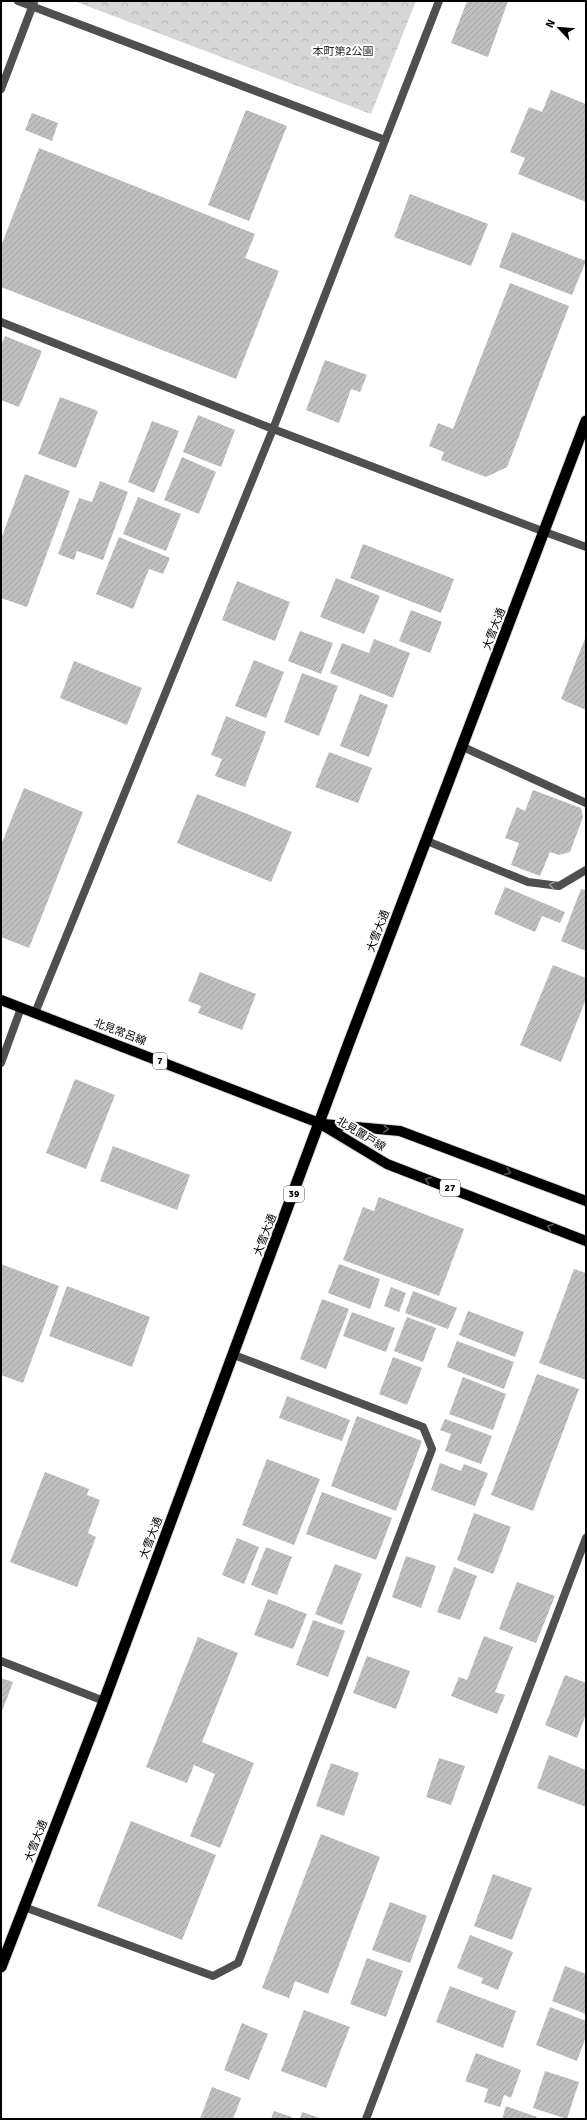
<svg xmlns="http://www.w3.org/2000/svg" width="587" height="2120" font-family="Signika,'Noto Sans JP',sans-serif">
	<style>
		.park { fill: url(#park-crowns) }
		.building { fill: url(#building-hatch) }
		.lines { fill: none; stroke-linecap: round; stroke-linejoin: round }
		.primary-casing { stroke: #dbdbdb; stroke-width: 12 }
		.trunk-casing { stroke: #dbdbdb; stroke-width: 13 }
		.service { stroke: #4f4f4f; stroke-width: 8 }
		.minor { stroke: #4f4f4f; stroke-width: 8 }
		.primary { stroke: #000; stroke-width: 10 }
		.trunk { stroke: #000; stroke-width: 11 }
		.oneway { stroke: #959595 }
		.oneway2 { stroke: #595959 }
		.labels { text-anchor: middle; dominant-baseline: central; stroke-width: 4; stroke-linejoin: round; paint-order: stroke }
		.shield { fill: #fff; stroke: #4c4c4c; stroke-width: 1 }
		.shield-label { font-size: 10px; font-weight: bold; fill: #000 }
		.park-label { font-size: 11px; fill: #2d2d2d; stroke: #fff }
		.street-label { font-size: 11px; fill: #000; stroke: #fff }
	</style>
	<defs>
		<pattern id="park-crowns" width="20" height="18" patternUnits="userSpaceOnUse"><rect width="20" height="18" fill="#d6d6d6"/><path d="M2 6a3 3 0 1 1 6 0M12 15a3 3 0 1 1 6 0" fill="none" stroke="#b6b6b6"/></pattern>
		<pattern id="building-hatch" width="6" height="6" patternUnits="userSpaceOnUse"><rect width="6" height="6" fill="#bfbfbf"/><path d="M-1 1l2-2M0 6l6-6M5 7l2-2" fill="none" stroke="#a2a2a2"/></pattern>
	</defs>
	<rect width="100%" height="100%" fill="#fff"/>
	<path class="park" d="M 74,1 L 416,1 L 371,114 Z"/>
	<g class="building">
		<path d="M 467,1 L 508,1 L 488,57 L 451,43 Z"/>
		<path d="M 551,90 L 586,104 L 586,202 L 518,174 L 525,158 L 510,152 L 529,107 L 542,112 Z"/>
		<path d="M 246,110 L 287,126 L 249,221 L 208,205 Z"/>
		<path d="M 32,113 L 58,123 L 52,141 L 25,130 Z"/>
		<path d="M 39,148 L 255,234 L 245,258 L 279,271 L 236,379 L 1,287 L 1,246 Z"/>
		<path d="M 410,194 L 488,224 L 471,266 L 394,237 Z"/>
		<path d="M 512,232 L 586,261 L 572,295 L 499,267 Z"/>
		<path d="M 510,283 L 569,306 L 507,467 L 486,477 L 441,460 L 444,452 L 429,446 L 438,423 L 453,429 Z"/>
		<path d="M 5,336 L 42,351 L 19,407 L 1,400 L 1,345 Z"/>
		<path d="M 325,360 L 367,375 L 360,392 L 351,389 L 339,423 L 306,410 Z"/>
		<path d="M 60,397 L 98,411 L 76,468 L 38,454 Z"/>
		<path d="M 198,415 L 235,430 L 221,467 L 183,452 Z"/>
		<path d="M 152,421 L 179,431 L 154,493 L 128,482 Z"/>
		<path d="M 182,457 L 216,472 L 199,514 L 164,500 Z"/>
		<path d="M 25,474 L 70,491 L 27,607 L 1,598 L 1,539 Z"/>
		<path d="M 100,481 L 128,492 L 103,560 L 77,551 L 74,560 L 58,554 L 79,498 L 92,502 Z"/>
		<path d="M 138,497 L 181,514 L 166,551 L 123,534 Z"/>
		<path d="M 119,537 L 170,558 L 163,574 L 149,569 L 133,609 L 96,594 Z"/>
		<path d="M 363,544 L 454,579 L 441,613 L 350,578 Z"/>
		<path d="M 336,578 L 380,596 L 364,634 L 320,617 Z"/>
		<path d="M 237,581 L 290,602 L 275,641 L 222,620 Z"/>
		<path d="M 411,610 L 442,622 L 430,653 L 399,641 Z"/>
		<path d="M 300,631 L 333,643 L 321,674 L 288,661 Z"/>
		<path d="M 586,636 L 586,710 L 561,699 Z"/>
		<path d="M 374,639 L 410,653 L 393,698 L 330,673 L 342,643 L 369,653 Z"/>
		<path d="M 254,660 L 284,672 L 266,718 L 235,706 Z"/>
		<path d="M 74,661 L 142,688 L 127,725 L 60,698 Z"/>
		<path d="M 302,673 L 338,686 L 319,736 L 284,722 Z"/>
		<path d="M 360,694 L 388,705 L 369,757 L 340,746 Z"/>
		<path d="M 226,716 L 266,732 L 245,787 L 215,776 L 222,759 L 211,755 Z"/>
		<path d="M 329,752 L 372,768 L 358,803 L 315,787 Z"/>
		<path d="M 24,788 L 83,812 L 29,948 L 1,937 L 1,845 Z"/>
		<path d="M 533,790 L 581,808 L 583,817 L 570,852 L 559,855 L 550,852 L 540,876 L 511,865 L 519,843 L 505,838 L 517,807 L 525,811 Z"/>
		<path d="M 197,794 L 292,832 L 271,882 L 177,843 Z"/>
		<path d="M 505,887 L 565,912 L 560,923 L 542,916 L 535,932 L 494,914 Z"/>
		<path d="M 581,889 L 586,890 L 586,951 L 561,941 Z"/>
		<path d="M 553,965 L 586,978 L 586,999 L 561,1062 L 520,1045 Z"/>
		<path d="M 200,972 L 256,994 L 242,1030 L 198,1013 L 201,1006 L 188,1001 Z"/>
		<path d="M 75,1079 L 115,1095 L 86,1169 L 46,1153 Z"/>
		<path d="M 113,1146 L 190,1175 L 177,1210 L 100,1181 Z"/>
		<path d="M 379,1197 L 464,1229 L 439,1296 L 343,1260 L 363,1207 L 374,1211 Z"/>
		<path d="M 1,1264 L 59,1286 L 23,1383 L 1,1375 Z"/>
		<path d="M 339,1264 L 380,1279 L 370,1309 L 328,1293 Z"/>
		<path d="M 574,1269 L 586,1273 L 586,1380 L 539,1363 Z"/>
		<path d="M 67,1286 L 150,1317 L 132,1367 L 49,1336 Z"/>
		<path d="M 391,1287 L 406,1293 L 399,1312 L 384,1306 Z"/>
		<path d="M 413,1291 L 457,1308 L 448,1329 L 405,1313 Z"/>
		<path d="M 322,1299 L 349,1309 L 326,1369 L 300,1359 Z"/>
		<path d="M 468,1311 L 524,1332 L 515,1357 L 459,1335 Z"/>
		<path d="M 352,1312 L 395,1328 L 386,1352 L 343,1336 Z"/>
		<path d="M 407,1317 L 436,1328 L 423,1362 L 394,1351 Z"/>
		<path d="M 457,1341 L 514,1362 L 504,1389 L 447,1367 Z"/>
		<path d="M 393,1357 L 422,1368 L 407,1405 L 379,1394 Z"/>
		<path d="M 537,1374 L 579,1389 L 533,1511 L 491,1495 Z"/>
		<path d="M 463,1377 L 506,1394 L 493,1430 L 449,1414 Z"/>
		<path d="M 287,1396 L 350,1420 L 342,1441 L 279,1418 Z"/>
		<path d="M 357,1416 L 422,1441 L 396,1511 L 331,1486 Z"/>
		<path d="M 445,1419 L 492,1436 L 481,1464 L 445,1451 L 451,1434 L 440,1430 Z"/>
		<path d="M 267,1459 L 320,1479 L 294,1545 L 242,1525 Z"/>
		<path d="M 440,1463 L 461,1471 L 464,1464 L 488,1473 L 475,1506 L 431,1490 Z"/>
		<path d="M 45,1472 L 89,1489 L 87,1495 L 100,1500 L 88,1533 L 96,1537 L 77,1587 L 10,1562 Z"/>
		<path d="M 322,1492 L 392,1518 L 376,1560 L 306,1534 Z"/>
		<path d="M 474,1513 L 511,1527 L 493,1574 L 457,1560 Z"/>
		<path d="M 237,1538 L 259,1547 L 244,1584 L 222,1575 Z"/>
		<path d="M 266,1547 L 292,1557 L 277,1595 L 251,1585 Z"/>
		<path d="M 406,1556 L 436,1566 L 421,1608 L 392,1597 Z"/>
		<path d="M 335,1564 L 362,1574 L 342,1625 L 315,1614 Z"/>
		<path d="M 454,1567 L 477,1576 L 460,1620 L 437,1612 Z"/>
		<path d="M 517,1582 L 555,1596 L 536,1643 L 499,1629 Z"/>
		<path d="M 268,1599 L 307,1614 L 293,1649 L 254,1635 Z"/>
		<path d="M 313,1620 L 345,1631 L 328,1677 L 296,1665 Z"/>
		<path d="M 484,1636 L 513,1647 L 495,1692 L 505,1695 L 497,1714 L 451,1696 L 459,1677 L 467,1680 Z"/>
		<path d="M 198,1637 L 238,1653 L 202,1742 L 254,1763 L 220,1848 L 190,1836 L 215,1774 L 194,1765 L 187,1783 L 146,1767 Z"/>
		<path d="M 367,1656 L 410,1671 L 396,1709 L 353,1693 Z"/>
		<path d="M 565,1675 L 586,1683 L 586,1714 L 577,1738 L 545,1725 Z"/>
		<path d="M 1,1678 L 13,1682 L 1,1714 Z"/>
		<path d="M 549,1755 L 586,1770 L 586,1807 L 537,1788 Z"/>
		<path d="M 439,1758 L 465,1766 L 451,1805 L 426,1797 Z"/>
		<path d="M 331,1763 L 359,1773 L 344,1816 L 316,1806 Z"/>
		<path d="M 131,1821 L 216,1855 L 182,1940 L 97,1906 Z"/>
		<path d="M 321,1834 L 380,1857 L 328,1994 L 295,1981 L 289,1998 L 262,1988 Z"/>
		<path d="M 493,1874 L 532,1888 L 512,1940 L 474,1926 Z"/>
		<path d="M 390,1902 L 427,1916 L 410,1963 L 372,1950 Z"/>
		<path d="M 470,1935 L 513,1952 L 498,1990 L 481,1983 L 483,1978 L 457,1968 Z"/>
		<path d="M 367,1958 L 403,1971 L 386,2017 L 350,2004 Z"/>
		<path d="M 565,1966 L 586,1974 L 586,2014 L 552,2001 Z"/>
		<path d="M 450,1986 L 516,2011 L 503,2048 L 436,2022 Z"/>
		<path d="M 550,2007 L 586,2021 L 586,2037 L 577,2061 L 536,2045 Z"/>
		<path d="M 304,2010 L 350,2027 L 326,2088 L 281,2071 Z"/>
		<path d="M 242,2023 L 268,2034 L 249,2080 L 224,2070 Z"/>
		<path d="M 476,2053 L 521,2070 L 511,2098 L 504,2095 L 500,2107 L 484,2102 L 488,2089 L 465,2081 Z"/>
		<path d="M 545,2071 L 579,2082 L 567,2119 L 533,2108 Z"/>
		<path d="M 212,2087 L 241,2098 L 233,2119 L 200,2119 Z"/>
		<path d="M 506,2106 L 537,2117 L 536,2119 L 502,2119 Z"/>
		<path d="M 274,2111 L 292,2117 L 291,2119 L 271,2119 Z"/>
		<path d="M 302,2112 L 323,2119 L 300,2119 Z"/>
	</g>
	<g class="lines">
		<g class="primary-casing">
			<g id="primary">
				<path d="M 1,1000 L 319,1123 L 387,1164 L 586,1241"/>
				<path d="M 323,1124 L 400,1131 L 586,1201"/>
			</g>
		</g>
		<g class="trunk-casing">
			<path id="trunk" d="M 1,1967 L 104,1701 L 348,1045 L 586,421"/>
		</g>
		<g class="service">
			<path d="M 545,532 L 586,547"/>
			<path d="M 463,747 L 586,803"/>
			<path d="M 427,841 L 528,882 L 559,886 L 586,870"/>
			<path d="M 24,1907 L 213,1976 L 238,1963 L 432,1449 L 423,1427 L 234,1355"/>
		</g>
		<g class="minor">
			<path d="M 18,1 L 385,140"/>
			<path d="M 1,89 L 34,2"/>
			<path d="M 1,322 L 273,429 L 545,532"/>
			<path d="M 35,1013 L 273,429 L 439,1"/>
			<path d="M 1,1063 L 21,1008"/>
			<path d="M 1,1661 L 104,1701"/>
			<path d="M 366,2119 L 586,1538"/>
		</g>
		<use href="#primary" class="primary"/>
		<use href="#trunk" class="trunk"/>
	</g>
	<defs><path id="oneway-chevron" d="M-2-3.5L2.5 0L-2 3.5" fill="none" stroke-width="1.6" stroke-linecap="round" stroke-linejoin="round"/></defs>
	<use class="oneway" href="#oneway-chevron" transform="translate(552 885) rotate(-171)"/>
	<g class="oneway2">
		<use href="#oneway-chevron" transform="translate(386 1129) rotate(5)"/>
		<use href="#oneway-chevron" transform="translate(508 1172) rotate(21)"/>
		<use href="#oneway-chevron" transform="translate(428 1180) rotate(-159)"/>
		<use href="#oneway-chevron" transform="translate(550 1227) rotate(-159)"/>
	</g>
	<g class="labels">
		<g class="shield">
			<rect x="153" y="1053" width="14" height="16" rx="3"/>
			<rect x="440" y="1180" width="20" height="16" rx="3"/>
			<rect x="284" y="1186" width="20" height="16" rx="3"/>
		</g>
		<g class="shield-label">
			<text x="160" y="1061">7</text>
			<text x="450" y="1188">27</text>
			<text x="294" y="1194">39</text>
		</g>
		<g class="park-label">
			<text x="343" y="51">本町第2公園</text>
		</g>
		<g class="street-label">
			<text transform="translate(494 629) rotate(-69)">大雪大通</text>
			<text transform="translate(378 931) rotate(-69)">大雪大通</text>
			<text transform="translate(120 1032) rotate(21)">北見常呂線</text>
			<text transform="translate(361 1134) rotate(31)">北見置戸線</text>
			<text transform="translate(265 1235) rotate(-69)">大雪大通</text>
			<text transform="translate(151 1538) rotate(-69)">大雪大通</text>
			<text transform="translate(36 1841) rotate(-69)">大雪大通</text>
		</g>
	</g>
	<rect width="587" height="2120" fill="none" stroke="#000000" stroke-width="4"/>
	<g transform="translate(559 28) rotate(296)" stroke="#ffffff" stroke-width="3" paint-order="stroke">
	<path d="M0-3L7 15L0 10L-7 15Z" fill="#000000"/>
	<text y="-6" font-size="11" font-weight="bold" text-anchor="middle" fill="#000000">N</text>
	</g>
</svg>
